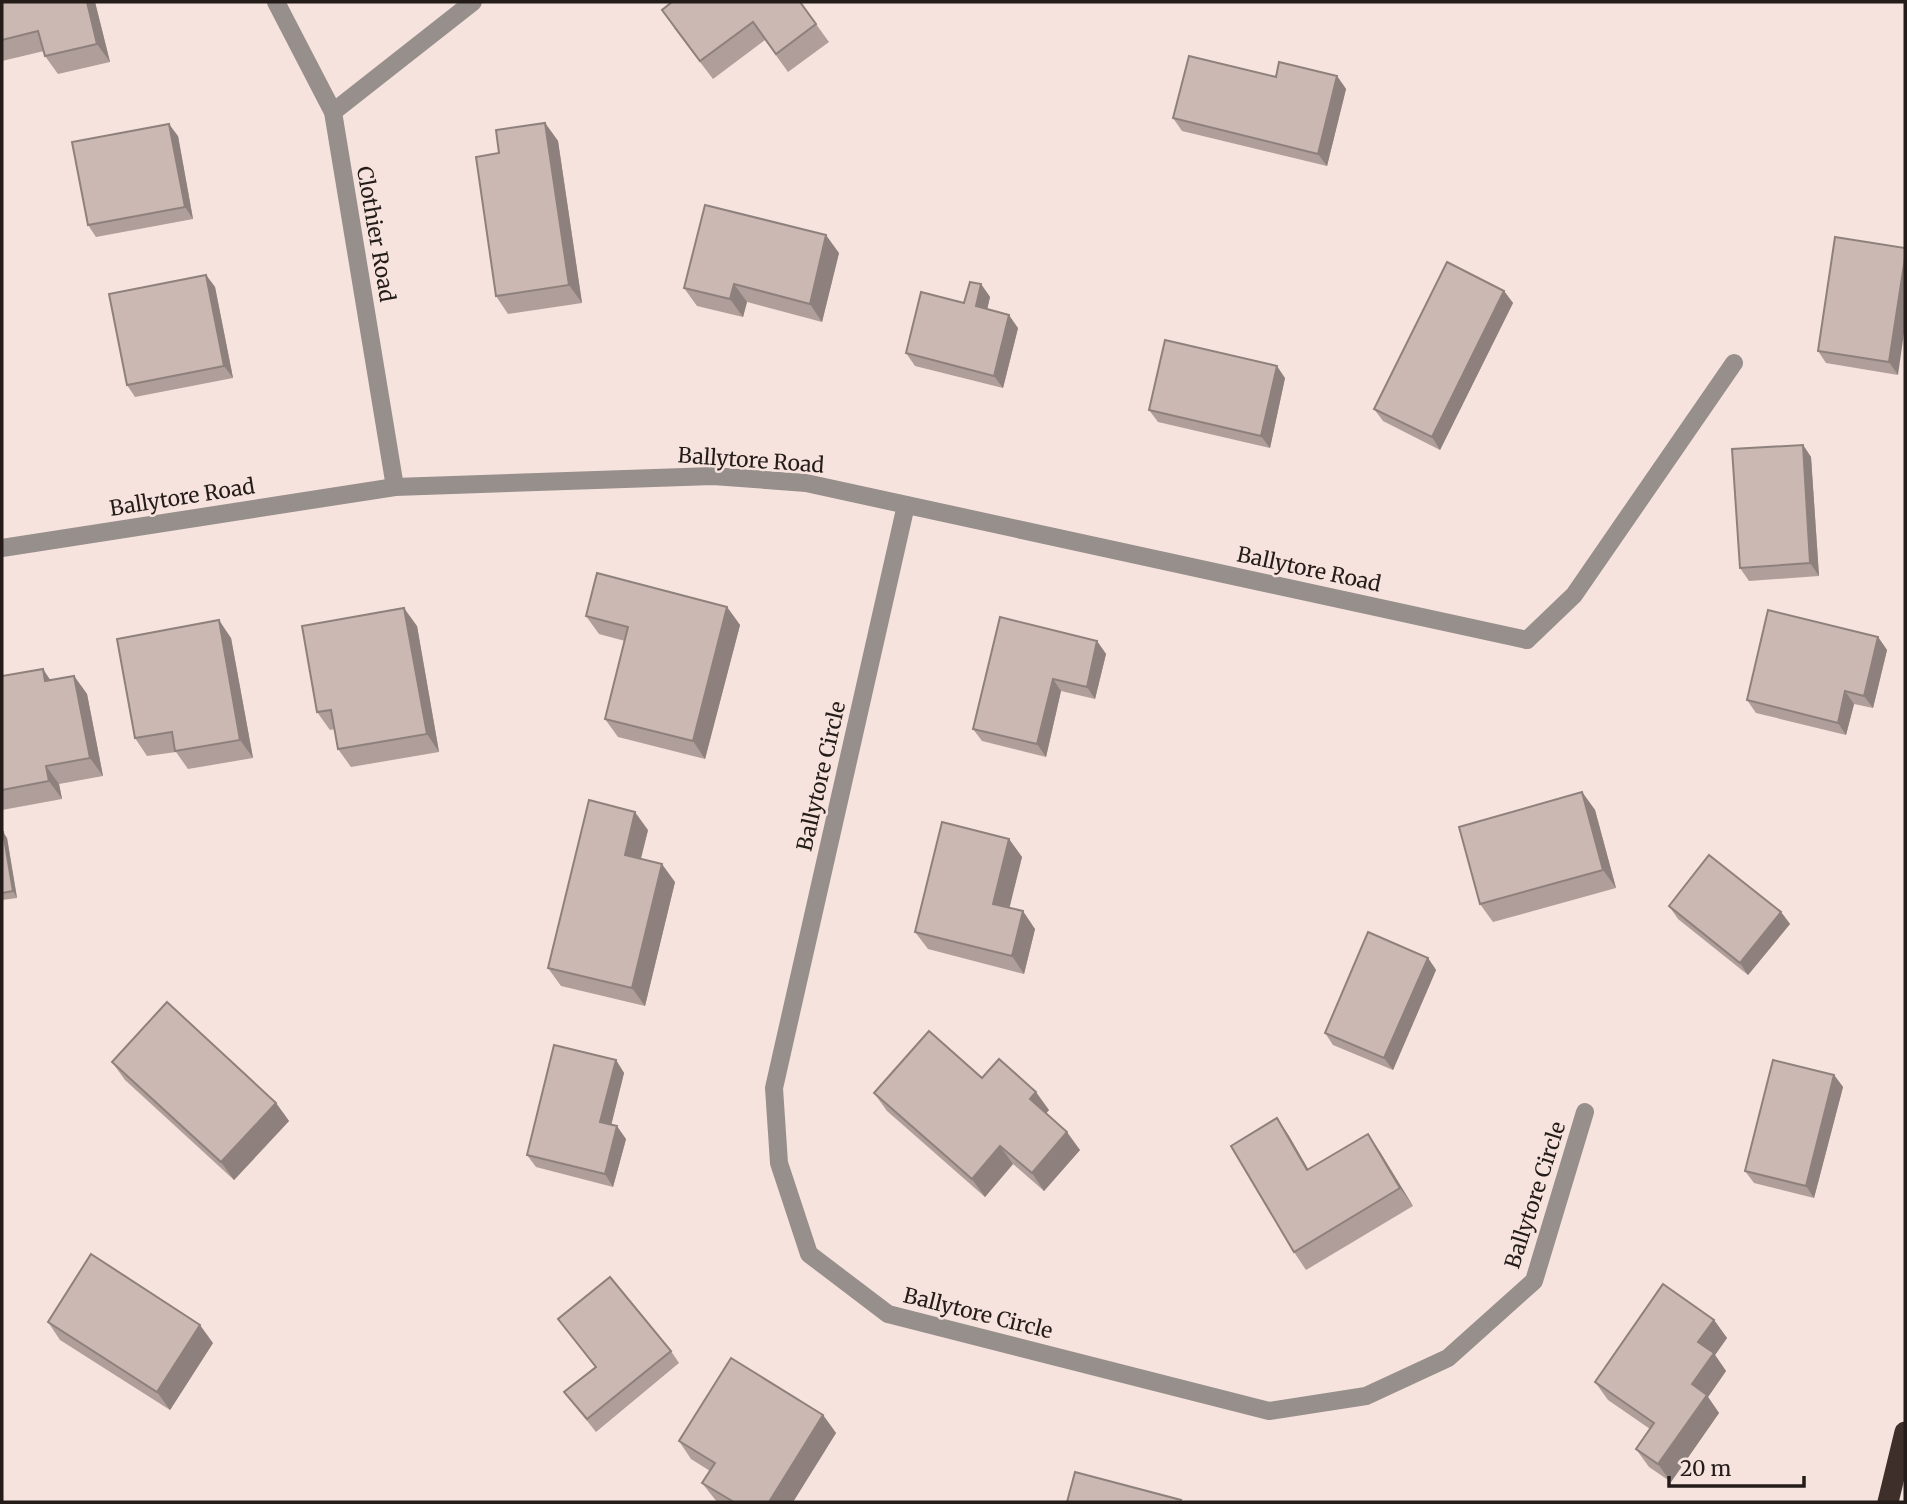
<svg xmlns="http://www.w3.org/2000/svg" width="1907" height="1504" font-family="Merriweather,serif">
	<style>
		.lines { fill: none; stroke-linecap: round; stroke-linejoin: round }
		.lane { stroke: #978f8c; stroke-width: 18 }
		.street { stroke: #978f8c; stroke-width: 18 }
		.highway { stroke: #3e2f2a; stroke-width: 21 }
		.wall { fill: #af9e99 }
		.shaded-wall { fill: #8e817d }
		.building { fill: #cbb8b2; stroke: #8e817d; stroke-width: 2 }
		.labels { text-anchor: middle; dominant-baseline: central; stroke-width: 5; stroke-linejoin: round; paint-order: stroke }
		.street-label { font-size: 21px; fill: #231c19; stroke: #f7e3dd }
	</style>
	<rect width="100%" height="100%" fill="#f7e3dd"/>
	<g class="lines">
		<path class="lane" d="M 1527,640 L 1574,595 L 1734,363"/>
		<g class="street">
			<path d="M 276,2 L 333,112 L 395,487"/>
			<path d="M 333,112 L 473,2"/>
			<path d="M 906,505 L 774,1088 L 779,1163 L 809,1254 L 888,1314 L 1269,1411 L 1366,1396 L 1448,1358 L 1534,1281 L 1585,1112"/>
			<path d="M 2,548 L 395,487 L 713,476 L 806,483 L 1527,640"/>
		</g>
		<path class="highway" d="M 1888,1502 L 1905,1432"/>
	</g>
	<g class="wall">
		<path d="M 2,2 L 95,2 L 110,62 L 58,74 L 45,56 L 44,51 L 2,61 Z"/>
		<path d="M 800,2 L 829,42 L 788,72 L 765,40 L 713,79 L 674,28 Z"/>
		<path d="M 1337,76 L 1346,89 L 1327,166 L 1182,131 L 1173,118 Z"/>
		<path d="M 545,123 L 558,141 L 582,303 L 508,314 L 496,296 L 499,153 Z"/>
		<path d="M 178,136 L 193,219 L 96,237 L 88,225 Z"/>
		<path d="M 1835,237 L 1898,375 L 1826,363 L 1818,351 Z"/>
		<path d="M 839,253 L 822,322 L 747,302 L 743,317 L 697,306 L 684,288 Z"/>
		<path d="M 206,275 L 215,287 L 233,378 L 135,397 L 127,385 Z"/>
		<path d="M 981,284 L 990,297 L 987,309 L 1018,328 L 1003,388 L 915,366 L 906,353 L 964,303 Z"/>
		<path d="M 1504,291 L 1513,303 L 1440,450 L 1383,421 L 1374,409 Z"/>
		<path d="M 1285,378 L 1270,448 L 1158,422 L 1149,410 Z"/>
		<path d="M 1803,445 L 1811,457 L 1819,576 L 1749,581 L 1740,568 Z"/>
		<path d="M 727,607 L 740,625 L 705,759 L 618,737 L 605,719 L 625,641 L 599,634 L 586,616 Z"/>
		<path d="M 417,626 L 439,752 L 351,767 L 338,749 L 335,729 L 330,730 L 317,712 Z"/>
		<path d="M 1878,637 L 1887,650 L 1873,708 L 1854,704 L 1846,735 L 1756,713 L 1747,700 Z"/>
		<path d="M 231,638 L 253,758 L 188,769 L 176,752 L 147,756 L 135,738 Z"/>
		<path d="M 1097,641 L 1106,654 L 1095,699 L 1061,691 L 1046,757 L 982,741 L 973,729 Z"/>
		<path d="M 2,676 L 50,680 L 74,676 L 87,694 L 103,776 L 59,784 L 62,799 L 2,810 Z"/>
		<path d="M 1582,792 L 1595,810 L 1616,888 L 1493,922 L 1480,904 Z"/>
		<path d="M 648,830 L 641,859 L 675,882 L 645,1006 L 561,986 L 548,968 Z"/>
		<path d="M 2,832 L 7,838 L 17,898 L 2,900 Z"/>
		<path d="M 1009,839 L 1022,857 L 1009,907 L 1035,929 L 1024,974 L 928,949 L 915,932 Z"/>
		<path d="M 1669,906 L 1781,912 L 1790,924 L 1748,975 L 1678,919 Z"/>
		<path d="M 1428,958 L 1436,970 L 1393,1070 L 1333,1045 L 1325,1033 Z"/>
		<path d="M 616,1060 L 624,1073 L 611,1125 L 626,1139 L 613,1187 L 536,1167 L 527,1155 Z"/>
		<path d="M 112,1062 L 276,1103 L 289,1121 L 234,1180 L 125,1080 Z"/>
		<path d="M 1834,1075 L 1843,1087 L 1814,1198 L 1754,1183 L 1745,1171 Z"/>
		<path d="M 982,1078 L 1049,1110 L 1046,1113 L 1080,1150 L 1044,1191 L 1013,1164 L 985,1197 L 887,1111 L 874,1093 Z"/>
		<path d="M 1277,1118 L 1289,1136 L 1308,1169 L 1368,1134 L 1380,1152 L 1413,1206 L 1306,1270 L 1294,1252 Z"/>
		<path d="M 558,1319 L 671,1351 L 679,1363 L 596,1432 L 564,1392 L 595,1367 Z"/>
		<path d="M 1714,1320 L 1727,1338 L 1715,1355 L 1726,1371 L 1708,1397 L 1719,1413 L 1671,1482 L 1649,1467 L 1636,1449 L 1650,1429 L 1608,1400 L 1595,1382 Z"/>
		<path d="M 48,1322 L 213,1343 L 170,1410 L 60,1340 Z"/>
		<path d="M 823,1415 L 836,1433 L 793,1502 L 717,1502 L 702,1483 L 710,1471 L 691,1459 L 679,1441 Z"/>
	</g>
	<g class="shaded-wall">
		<path d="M 87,2 L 95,2 L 110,62 L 97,44 Z"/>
		<path d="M 1337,76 L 1346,89 L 1327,166 L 1318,154 Z"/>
		<path d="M 545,123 L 558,141 L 582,303 L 569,285 Z"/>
		<path d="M 169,124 L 178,136 L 193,219 L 185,207 Z"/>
		<path d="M 826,235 L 839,253 L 822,322 L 810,304 Z"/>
		<path d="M 1905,258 L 1905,326 L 1898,375 L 1889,362 Z"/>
		<path d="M 206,275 L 215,287 L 233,378 L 224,366 Z"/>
		<path d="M 734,284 L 747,302 L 743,317 L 730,299 Z"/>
		<path d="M 981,284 L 990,297 L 985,319 L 976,306 Z"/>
		<path d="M 1504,291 L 1513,303 L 1440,450 L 1432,437 Z"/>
		<path d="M 1009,315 L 1018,328 L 1003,388 L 994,376 Z"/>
		<path d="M 1277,366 L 1285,378 L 1270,448 L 1261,436 Z"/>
		<path d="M 1803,445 L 1811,457 L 1819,576 L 1810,563 Z"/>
		<path d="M 727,607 L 740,625 L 705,759 L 693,741 Z"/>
		<path d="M 404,608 L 417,626 L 439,752 L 427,734 Z"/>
		<path d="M 219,620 L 231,638 L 253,758 L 240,740 Z"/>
		<path d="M 1878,637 L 1887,650 L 1873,708 L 1864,696 Z"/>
		<path d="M 1097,641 L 1106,654 L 1095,699 L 1087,687 Z"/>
		<path d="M 43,669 L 55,687 L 45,681 Z"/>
		<path d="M 74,676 L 87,694 L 103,776 L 90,758 Z"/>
		<path d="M 1053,679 L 1061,691 L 1046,757 L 1037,744 Z"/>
		<path d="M 1845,691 L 1854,704 L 1846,735 L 1838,723 Z"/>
		<path d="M 46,766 L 59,784 L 62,799 L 49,781 Z"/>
		<path d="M 1582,792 L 1595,810 L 1616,888 L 1603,870 Z"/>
		<path d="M 635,812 L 648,830 L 637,873 L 625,855 Z"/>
		<path d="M 3,832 L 7,838 L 17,898 L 13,891 Z"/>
		<path d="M 1009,839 L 1022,857 L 1006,922 L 993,904 Z"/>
		<path d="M 662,864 L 675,882 L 645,1006 L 632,988 Z"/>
		<path d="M 1023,911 L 1035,929 L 1024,974 L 1012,956 Z"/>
		<path d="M 1781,912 L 1790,924 L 1748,975 L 1740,963 Z"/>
		<path d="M 1428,958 L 1436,970 L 1393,1070 L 1384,1058 Z"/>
		<path d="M 616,1060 L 624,1073 L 609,1134 L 600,1122 Z"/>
		<path d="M 1834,1075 L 1843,1087 L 1814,1198 L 1806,1186 Z"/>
		<path d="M 1036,1092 L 1049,1110 L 1043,1117 L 1030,1099 Z"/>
		<path d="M 276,1103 L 289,1121 L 234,1180 L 221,1162 Z"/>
		<path d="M 1277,1118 L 1289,1136 L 1319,1188 L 1307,1170 Z"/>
		<path d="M 617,1126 L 626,1139 L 613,1187 L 605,1174 Z"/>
		<path d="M 1067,1132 L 1080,1150 L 1044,1191 L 1032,1173 Z"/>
		<path d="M 1368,1134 L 1380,1152 L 1413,1206 L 1400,1188 Z"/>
		<path d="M 1000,1146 L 1013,1164 L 985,1197 L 972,1179 Z"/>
		<path d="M 1714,1320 L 1727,1338 L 1715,1355 L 1726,1371 L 1708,1397 L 1719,1413 L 1671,1482 L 1658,1464 L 1692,1384 L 1698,1342 Z"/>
		<path d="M 200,1325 L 213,1343 L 170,1410 L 157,1392 Z"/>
		<path d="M 823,1415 L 836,1433 L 793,1502 L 769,1502 Z"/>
	</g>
	<g class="building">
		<path d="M 2,2 L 87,2 L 97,44 L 45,56 L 38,31 L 2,40 Z"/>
		<path d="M 672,2 L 800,2 L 816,24 L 776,54 L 753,22 L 700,61 L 662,10 Z"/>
		<path d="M 1189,56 L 1276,77 L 1279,62 L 1337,76 L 1318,154 L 1173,118 Z"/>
		<path d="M 545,123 L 569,285 L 496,296 L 476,157 L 499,153 L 496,130 Z"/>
		<path d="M 169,124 L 185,207 L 88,225 L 72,142 Z"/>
		<path d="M 705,205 L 826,235 L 810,304 L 734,284 L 730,299 L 684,288 Z"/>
		<path d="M 1835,237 L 1905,248 L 1905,258 L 1889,362 L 1818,351 Z"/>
		<path d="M 1447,262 L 1504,291 L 1432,437 L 1374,409 Z"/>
		<path d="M 206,275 L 224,366 L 127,385 L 109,294 Z"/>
		<path d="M 970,282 L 981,284 L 976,306 L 1009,315 L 994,376 L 906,353 L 921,292 L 964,303 Z"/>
		<path d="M 1165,340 L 1277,366 L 1261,436 L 1149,410 Z"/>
		<path d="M 1803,445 L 1810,563 L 1740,568 L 1732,449 Z"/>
		<path d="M 597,573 L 727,607 L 693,741 L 605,719 L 628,627 L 586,616 Z"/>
		<path d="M 404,608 L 427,734 L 338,749 L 331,710 L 317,712 L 302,626 Z"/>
		<path d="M 1768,610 L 1878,637 L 1864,696 L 1845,691 L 1838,723 L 1747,700 Z"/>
		<path d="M 1000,617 L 1097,641 L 1087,687 L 1053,679 L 1037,744 L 973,729 Z"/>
		<path d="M 219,620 L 240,740 L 175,751 L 172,732 L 135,738 L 117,639 Z"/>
		<path d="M 43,669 L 45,681 L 74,676 L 90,758 L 46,766 L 49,781 L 2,790 L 2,676 Z"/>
		<path d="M 1582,792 L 1603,870 L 1480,904 L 1459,827 Z"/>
		<path d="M 589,800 L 635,812 L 625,855 L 662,864 L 632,988 L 548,968 Z"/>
		<path d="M 942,822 L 1009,839 L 993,904 L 1023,911 L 1012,956 L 915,932 Z"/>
		<path d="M 2,832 L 3,832 L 13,891 L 2,893 Z"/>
		<path d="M 1709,855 L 1781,912 L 1740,963 L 1669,906 Z"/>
		<path d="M 1368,932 L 1428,958 L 1384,1058 L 1325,1033 Z"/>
		<path d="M 167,1002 L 276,1103 L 221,1162 L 112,1062 Z"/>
		<path d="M 929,1031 L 982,1078 L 999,1059 L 1036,1092 L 1030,1099 L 1067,1132 L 1032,1173 L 1000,1146 L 972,1179 L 874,1093 Z"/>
		<path d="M 554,1045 L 616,1060 L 600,1122 L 617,1126 L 605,1174 L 527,1155 Z"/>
		<path d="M 1773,1060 L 1834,1075 L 1806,1186 L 1745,1171 Z"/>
		<path d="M 1277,1118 L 1307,1170 L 1368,1134 L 1400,1188 L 1294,1252 L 1231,1146 Z"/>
		<path d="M 91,1254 L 200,1325 L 157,1392 L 48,1322 Z"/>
		<path d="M 610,1277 L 671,1351 L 587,1419 L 564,1392 L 596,1367 L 558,1319 Z"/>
		<path d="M 1663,1284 L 1714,1320 L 1698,1342 L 1714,1353 L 1692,1384 L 1707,1395 L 1658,1464 L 1636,1449 L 1654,1423 L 1595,1382 Z"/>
		<path d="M 731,1358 L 823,1415 L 769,1502 L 734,1502 L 702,1483 L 715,1463 L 679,1441 Z"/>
		<path d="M 1075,1472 L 1181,1500 L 1180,1502 L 1067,1502 Z"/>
	</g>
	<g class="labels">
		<g class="street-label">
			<text transform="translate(376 234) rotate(80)">Clothier Road</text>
			<text transform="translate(751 460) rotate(4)">Ballytore Road</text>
			<text transform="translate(182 497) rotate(-9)">Ballytore Road</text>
			<text transform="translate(1309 569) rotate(12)">Ballytore Road</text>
			<text transform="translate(821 776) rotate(-77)">Ballytore Circle</text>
			<text transform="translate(1535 1195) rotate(-72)">Ballytore Circle</text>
			<text transform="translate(978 1313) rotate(14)">Ballytore Circle</text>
		</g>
	</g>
	<rect width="1907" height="1504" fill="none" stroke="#231c19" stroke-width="7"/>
	<path d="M1669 1476v10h135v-10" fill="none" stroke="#231c19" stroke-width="3.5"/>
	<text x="1680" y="1476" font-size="21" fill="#231c19" stroke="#f7e3dd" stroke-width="5" paint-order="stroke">20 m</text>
</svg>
